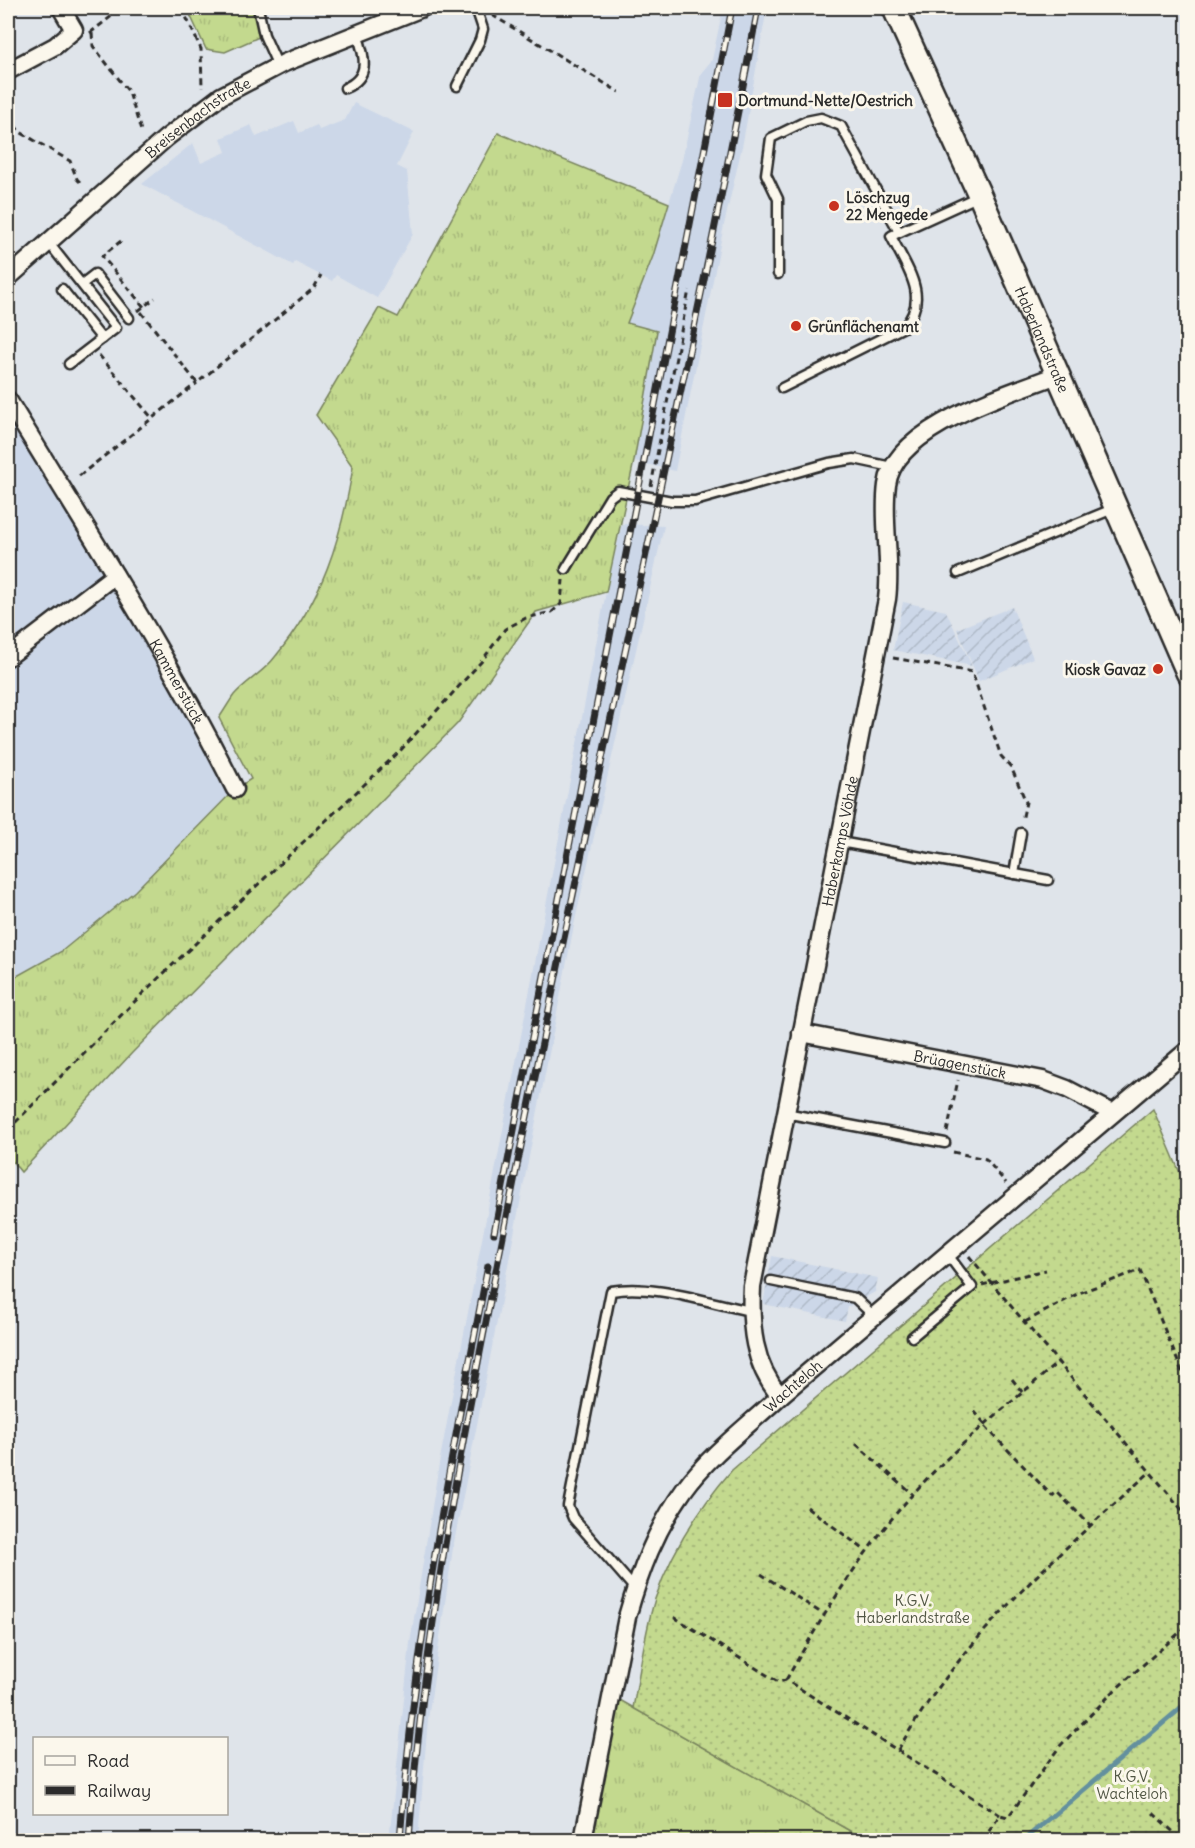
<svg xmlns="http://www.w3.org/2000/svg" width="1195" height="1848" font-family="Delius,sans-serif">
	<style>
		.built { fill: #ccd7e8 }
		.industrial { fill: url(#industrial-furrows) }
		.grass { fill: url(#grass-tufts); stroke: #77825c; stroke-width: 1.5 }
		.garden { fill: url(#garden-dots); stroke: #77825c; stroke-width: 1.5 }
		.lines { fill: none; stroke-linecap: round; stroke-linejoin: round }
		.stream { stroke: #64909e; stroke-width: 5 }
		.lane-casing { stroke: #2b2b2b; stroke-width: 13 }
		.street-casing { stroke: #2b2b2b; stroke-width: 21 }
		.secondary-casing { stroke: #2b2b2b; stroke-width: 27 }
		.path { stroke: #2b2b2b; stroke-width: 3; stroke-dasharray: 6 4.5; stroke-linecap: butt }
		.lane { stroke: #fbf7ec; stroke-width: 8 }
		.street { stroke: #fbf7ec; stroke-width: 16 }
		.secondary { stroke: #fbf7ec; stroke-width: 22 }
		.rail-casing { stroke: #2b2b2b; stroke-width: 7 }
		.rail { stroke: #fbf7ec; stroke-width: 4.5; stroke-dasharray: 14; stroke-linecap: butt }
		.poi-dot { fill: #c8321e; stroke: #fbf7ec; stroke-width: 2 }
		.labels { text-anchor: middle; dominant-baseline: central; stroke-width: 6; stroke-linejoin: round; paint-order: stroke }
		.poi-label { font-size: 15px; font-weight: bold; fill: #2b2b2b; stroke: #fbf7ec; text-anchor: start }
		.street-label { font-size: 15px; fill: #2b2b2b; stroke: #fbf7ec }
		.park-label { font-size: 15px; fill: #515644; stroke: #fbf7ec }
	</style>
	<defs>
		<pattern id="industrial-furrows" width="10" height="10" patternUnits="userSpaceOnUse" patternTransform="scale(1.5)"><rect width="10" height="10" fill="#ccd7e8"/><path d="M-1 1l2-2M0 10L10 0M9 11l2-2" fill="none" stroke="#afb9c7"/></pattern>
		<pattern id="grass-tufts" width="24" height="20" patternUnits="userSpaceOnUse" patternTransform="scale(1.5)"><rect width="24" height="20" fill="#c3d98e"/><path d="M3 7l-1-3M5 7V3M7 7l1-3M15 17l-1-3M17 17v-4M19 17l1-3" fill="none" stroke="#a8ba7b"/></pattern>
		<pattern id="garden-dots" width="8" height="8" patternUnits="userSpaceOnUse" patternTransform="scale(1.5)"><rect width="8" height="8" fill="#c3d98e"/><path d="M2 2h.1M6 6h.1" fill="none" stroke="#a8ba7b" stroke-width="1.8" stroke-linecap="round"/></pattern>
	</defs>
	<rect width="100%" height="100%" fill="#dfe4ea"/>
	<filter id="ink" filterUnits="userSpaceOnUse"><feTurbulence type="fractalNoise" baseFrequency=".0167" numOctaves="2"/><feDisplacementMap in="SourceGraphic" scale="12" xChannelSelector="R" yChannelSelector="G"/><feConvolveMatrix kernelMatrix="1 2 1 2 8 2 1 2 1" color-interpolation-filters="sRGB"/></filter>
	<g filter="url(#ink)">
		<g class="built">
			<path d="M 723,8 L 767,8 L 743,142 L 724,225 L 675,471 L 634,461 L 657,331 L 560,488 L 329,725 L 627,323 L 653,256 L 669,203 L 682,160 L 701,73 L 712,60 Z"/>
			<path d="M 354,103 L 414,132 L 397,166 L 407,171 L 413,234 L 377,298 L 336,275 L 332,281 L 295,262 L 293,265 L 142,184 L 193,143 L 201,163 L 226,152 L 221,138 L 251,125 L 256,137 L 294,121 L 299,133 L 317,125 L 319,130 L 345,120 Z"/>
			<path d="M 8,400 L 235,789 L 135,891 L 62,951 L 8,981 Z"/>
			<path d="M 622,524 L 664,526 L 574,925 L 453,1548 L 428,1719 L 418,1840 L 389,1840 L 410,1643 L 439,1464 L 606,592 Z"/>
		</g>
		<g class="industrial">
			<path d="M 903,602 L 946,611 L 972,666 L 893,650 Z"/>
			<path d="M 1012,607 L 1033,658 L 979,681 L 957,629 Z"/>
			<path d="M 772,1256 L 878,1278 L 875,1292 L 848,1307 L 845,1321 L 763,1304 Z"/>
		</g>
		<g class="grass">
			<path d="M 187,8 L 254,8 L 259,37 L 225,52 L 206,49 Z"/>
			<path d="M 498,133 L 669,203 L 653,256 L 627,323 L 657,331 L 634,461 L 606,592 L 536,612 L 458,723 L 132,1053 L 21,1172 L 8,1156 L 8,981 L 62,951 L 135,891 L 235,789 L 251,779 L 219,718 C 224,711 229,702 234,695 C 246,681 264,672 275,657 C 323,599 341,540 353,467 L 316,415 L 379,308 L 398,317 Z"/>
			<path d="M 611,1695 L 866,1840 L 583,1840 Z"/>
		</g>
		<path class="garden" d="M 1153,1109 L 1188,1192 L 1187,1840 L 866,1840 L 633,1708 C 640,1672 644,1634 655,1599 C 672,1550 698,1509 732,1470 Z"/>
		<g class="lines">
			<path class="stream" d="M 1024,1840 L 1188,1702"/>
			<g class="lane-casing">
				<g id="lane">
					<path d="M 258,8 L 264,35 L 278,66"/>
					<path d="M 457,86 L 480,40 L 483,29 L 476,8"/>
					<path d="M 345,88 C 371,77 365,56 357,34"/>
					<path d="M 48,242 L 116,328 L 69,364"/>
					<path d="M 778,274 L 778,199 L 766,174 L 771,138 L 806,121 L 821,118 L 841,126 L 899,232"/>
					<path d="M 82,284 L 95,274 L 129,318"/>
					<path d="M 62,289 L 102,339"/>
					<path d="M 782,388 L 904,327 C 931,297 906,267 891,236 L 979,196"/>
					<path d="M 566,569 L 610,497 L 618,491 L 672,501 L 695,501 L 829,463 L 854,459 L 892,467"/>
					<path d="M 958,573 L 1115,508"/>
					<path d="M 840,842 L 1048,880"/>
					<path d="M 1014,874 L 1021,833"/>
					<path d="M 785,1113 L 945,1143"/>
					<path d="M 771,1281 L 855,1298 L 875,1317"/>
					<path d="M 912,1337 L 972,1287 L 948,1255"/>
					<path d="M 635,1589 L 573,1518 L 568,1506 L 611,1291 C 652,1283 709,1303 751,1311"/>
				</g>
			</g>
			<g class="street-casing">
				<g id="street">
					<path d="M 8,71 L 55,46 L 74,30 L 61,8"/>
					<path id="s1" d="M 8,278 L 166,138 L 221,96 L 284,63 L 422,8"/>
					<path id="s2" d="M 8,400 C 86,528 168,655 235,789"/>
					<path d="M 8,657 L 115,575"/>
					<path id="s3" d="M 801,1033 L 1043,1080 L 1067,1089 L 1113,1113"/>
					<path id="s4" d="M 780,1396 C 753,1364 750,1326 752,1286 L 887,599 C 892,561 882,522 887,485 C 894,427 1009,394 1057,375"/>
					<path id="s5" d="M 583,1840 L 627,1617 C 640,1571 656,1529 684,1490 C 710,1454 748,1426 780,1396 L 1188,1050"/>
				</g>
			</g>
			<g class="secondary-casing">
				<g id="secondary">
					<path id="s6" d="M 894,8 L 980,196 L 1188,673"/>
				</g>
			</g>
			<g class="path">
				<path d="M 182,8 L 201,49 L 202,88"/>
				<path d="M 492,15 L 619,92"/>
				<path d="M 90,33 L 122,8"/>
				<path d="M 92,33 L 93,46 L 129,92 L 142,134"/>
				<path d="M 8,117 L 20,132 L 70,161 L 77,179 L 83,185"/>
				<path d="M 121,241 L 102,256 L 144,307"/>
				<path d="M 138,311 L 155,298"/>
				<path d="M 141,312 L 197,383 L 314,288 L 321,275"/>
				<path d="M 99,355 L 152,418"/>
				<path d="M 79,476 L 197,383"/>
				<path d="M 651,486 L 689,290"/>
				<path d="M 893,658 L 972,672 L 1001,756 L 1011,767 L 1026,802 L 1022,821"/>
				<path d="M 8,1130 L 147,989 L 400,751 L 481,662 L 505,629 L 526,618 L 552,612 L 561,604 L 563,580"/>
				<path d="M 947,1132 L 958,1080"/>
				<path d="M 953,1152 L 986,1159 L 1006,1183"/>
				<path d="M 969,1256 L 1188,1517"/>
				<path d="M 982,1285 L 1046,1270"/>
				<path d="M 1025,1322 L 1079,1293 L 1140,1270 L 1188,1386"/>
				<path d="M 1012,1379 L 1023,1393"/>
				<path d="M 974,1411 L 986,1425"/>
				<path d="M 985,1426 L 1052,1496 L 1057,1492 L 1090,1525"/>
				<path d="M 856,1444 L 912,1494"/>
				<path d="M 807,1507 L 866,1551"/>
				<path d="M 761,1574 L 823,1614"/>
				<path d="M 674,1617 L 778,1682 L 786,1680 L 1000,1815"/>
				<path d="M 786,1680 C 823,1615 862,1551 912,1495 C 955,1446 1008,1406 1057,1363"/>
				<path d="M 898,1750 C 964,1635 1053,1559 1150,1472"/>
				<path d="M 1153,1813 L 1182,1840"/>
				<path d="M 983,1840 L 1000,1815 L 1008,1817 L 1060,1746 L 1115,1690 L 1188,1625"/>
			</g>
			<use href="#lane" class="lane"/>
			<use href="#street" class="street"/>
			<use href="#secondary" class="secondary"/>
			<g class="rail-casing">
				<g id="rail">
					<path d="M 494,1233 L 732,8"/>
					<path d="M 400,1840 C 414,1646 451,1457 488,1266"/>
					<path d="M 409,1840 C 425,1610 474,1382 519,1156 C 596,772 685,392 758,8"/>
				</g>
			</g>
			<use href="#rail" class="rail"/>
		</g>
	</g>
	<g class="poi-dot">
		<rect x="717" y="92" width="16" height="16" rx="3"/>
		<circle cx="834" cy="206" r="6"/>
		<circle cx="796" cy="326" r="6"/>
		<circle cx="1158" cy="669" r="6"/>
	</g>
	<g class="labels">
		<g class="poi-label">
			<text x="738" y="100">Dortmund-Nette/Oestrich</text>
			<text x="846" y="197">Löschzug<tspan x="846" dy="17">22 Mengede</tspan></text>
			<text x="808" y="326">Grünflächenamt</text>
			<text x="1146" y="669" text-anchor="end">Kiosk Gavaz</text>
		</g>
		<g class="street-label">
			<text stroke="none"><textPath href="#s1" startOffset="249">Breisenbachstraße</textPath></text>
			<text stroke="none"><textPath href="#s6" startOffset="363">Haberlandstraße</textPath></text>
			<text stroke="none"><textPath href="#s2" startOffset="328">Kammerstück</textPath></text>
			<text stroke="none"><textPath href="#s4" startOffset="570">Haberkamps Vöhde</textPath></text>
			<text stroke="none"><textPath href="#s3" startOffset="162">Brüggenstück</textPath></text>
			<text stroke="none"><textPath href="#s5" startOffset="518">Wachteloh</textPath></text>
		</g>
		<g class="park-label">
			<text x="913" y="1600">K.G.V.<tspan x="913" dy="17">Haberlandstraße</tspan></text>
			<text x="1132" y="1776">K.G.V.<tspan x="1132" dy="17">Wachteloh</tspan></text>
		</g>
	</g>
	<rect width="1195" height="1848" fill="none" stroke="#fbf7ec" stroke-width="30"/>
	<rect x="15" y="15" width="1165" height="1818" fill="none" stroke="#2b2b2b" stroke-width="2" filter="url(#ink)"/>
	<rect x="33" y="1737" width="195" height="78" fill="#fbf7ec" stroke="#a8a59f" stroke-width="1.5"/>
	<rect x="45" y="1756" width="30" height="9" fill="#fbf7ec" stroke="#a8a59f" stroke-width="1.5"/>
	<text x="87" y="1767" font-size="18" fill="#2b2b2b">Road</text>
	<rect x="45" y="1786" width="30" height="9" fill="#2b2b2b" stroke="#a8a59f" stroke-width="1.5"/>
	<text x="87" y="1797" font-size="18" fill="#2b2b2b">Railway</text>
</svg>
